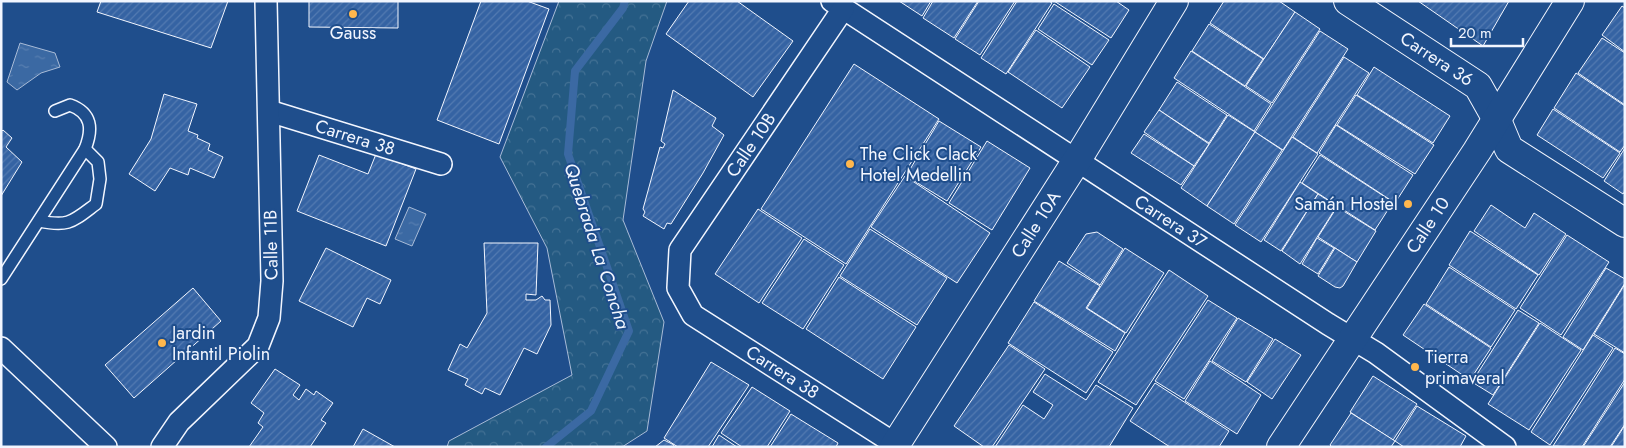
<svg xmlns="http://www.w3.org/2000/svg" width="1626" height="448" font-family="Jost,sans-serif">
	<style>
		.forest { fill: url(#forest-crowns); stroke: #a8bbd7 }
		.water { fill: url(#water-ripples); stroke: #a8bbd7 }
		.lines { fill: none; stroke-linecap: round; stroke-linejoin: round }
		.stream { stroke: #3b69a3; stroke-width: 8 }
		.building { fill: url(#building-hatch); stroke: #f2f6ff }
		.service-casing { stroke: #f2f6ff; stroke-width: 14 }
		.minor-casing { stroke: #f2f6ff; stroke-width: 24 }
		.tertiary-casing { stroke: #f2f6ff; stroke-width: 30 }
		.secondary-casing { stroke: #f2f6ff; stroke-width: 30 }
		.service { stroke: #1f4e8c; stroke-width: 11 }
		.minor { stroke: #1f4e8c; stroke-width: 21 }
		.tertiary { stroke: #1f4e8c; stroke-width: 28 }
		.secondary { stroke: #1f4e8c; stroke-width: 28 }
		.poi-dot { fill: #ffb74d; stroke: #1f4e8c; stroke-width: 2 }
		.labels { text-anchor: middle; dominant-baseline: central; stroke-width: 4; stroke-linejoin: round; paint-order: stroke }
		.poi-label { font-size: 18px; fill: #f2f6ff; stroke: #1f4e8c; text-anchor: start }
		.street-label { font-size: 18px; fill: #f2f6ff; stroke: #1f4e8c }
		.water-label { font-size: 19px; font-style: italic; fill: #f2f6ff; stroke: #1f4e8c }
	</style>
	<defs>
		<pattern id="forest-crowns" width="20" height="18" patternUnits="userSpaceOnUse" patternTransform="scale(1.25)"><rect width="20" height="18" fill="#245a82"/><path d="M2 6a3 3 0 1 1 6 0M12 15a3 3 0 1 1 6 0" fill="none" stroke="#447295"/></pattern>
		<pattern id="water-ripples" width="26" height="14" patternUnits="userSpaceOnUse" patternTransform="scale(1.25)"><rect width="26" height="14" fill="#3b69a3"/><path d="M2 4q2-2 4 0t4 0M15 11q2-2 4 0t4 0" fill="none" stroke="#587fb1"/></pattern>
		<pattern id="building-hatch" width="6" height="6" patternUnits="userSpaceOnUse" patternTransform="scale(1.25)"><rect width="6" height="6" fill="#3563a3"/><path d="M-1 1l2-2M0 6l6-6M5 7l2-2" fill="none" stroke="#537ab1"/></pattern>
	</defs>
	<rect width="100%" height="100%" fill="#1f4e8c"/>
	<path class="forest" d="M 559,1 L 667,1 L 646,61 L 623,220 L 664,322 L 647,431 L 622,447 L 447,447 L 449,441 L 572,375 L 547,248 L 500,157 Z"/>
	<g class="water">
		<path d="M 20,43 L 55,53 L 60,67 L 41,73 L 17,90 L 7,82 Z"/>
		<path d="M 409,207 L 426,214 L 412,246 L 395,239 Z"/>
	</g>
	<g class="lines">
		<path class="stream" d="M 546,447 L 591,411 L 629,331 L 568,154 L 575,71 L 623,8 L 625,1"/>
	</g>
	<g class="building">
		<path d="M 101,1 L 228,1 L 211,48 L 97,12 Z"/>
		<path d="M 309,1 L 398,1 L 398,28 L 309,27 Z"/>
		<path d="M 481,1 L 527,1 L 549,9 L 499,144 L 437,120 Z"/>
		<path d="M 689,1 L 737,1 L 793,41 L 753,97 L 666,34 Z"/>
		<path d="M 899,1 L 931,1 L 922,16 Z"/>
		<path d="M 933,1 L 978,1 L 954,38 L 923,18 Z"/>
		<path d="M 979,1 L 1015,1 L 980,55 L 955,39 Z"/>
		<path d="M 1017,1 L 1049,1 L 1052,3 L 1006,74 L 981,58 Z"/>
		<path d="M 1054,1 L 1116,1 L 1129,10 L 1111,38 Z"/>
		<path d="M 1224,1 L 1279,1 L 1295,12 L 1264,59 L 1210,23 Z"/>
		<path d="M 1418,1 L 1509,1 L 1483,46 Z"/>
		<path d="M 1054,4 L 1109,40 L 1092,65 L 1038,29 Z"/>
		<path d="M 1622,6 L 1625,8 L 1625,52 L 1602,35 Z"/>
		<path d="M 1295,12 L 1320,29 L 1272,103 L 1246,86 Z"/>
		<path d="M 1209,24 L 1263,59 L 1245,86 L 1192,51 Z"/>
		<path d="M 1036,30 L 1090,67 L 1062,108 L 1008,72 Z"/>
		<path d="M 1320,31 L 1348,49 L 1283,150 L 1255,132 Z"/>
		<path d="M 1602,38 L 1625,53 L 1625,105 L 1578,73 Z"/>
		<path d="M 1191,51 L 1271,104 L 1254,131 L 1174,78 Z"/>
		<path d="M 1344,57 L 1369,73 L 1317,153 L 1293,137 Z"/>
		<path d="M 854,64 L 939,119 L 846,264 L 761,209 Z"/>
		<path d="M 1374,67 L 1450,116 L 1433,143 L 1357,95 Z"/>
		<path d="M 1576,73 L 1625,106 L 1625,145 L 1620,152 L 1554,108 Z"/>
		<path d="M 1177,82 L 1227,115 L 1209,143 L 1159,110 Z"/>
		<path d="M 673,90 L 716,118 L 712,126 L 724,135 L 703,173 L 671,224 L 667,223 L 664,229 L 643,216 L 645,212 L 643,209 L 660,147 L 663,148 L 665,144 L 661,141 Z"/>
		<path d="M 164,94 L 197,104 L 188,131 L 198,135 L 197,138 L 210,144 L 208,150 L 223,157 L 214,178 L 190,168 L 188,175 L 170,168 L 155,191 L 129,174 L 151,139 Z"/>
		<path d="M 1356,95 L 1434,145 L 1415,174 L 1337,125 Z"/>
		<path d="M 1553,109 L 1620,153 L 1603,178 L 1537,135 Z"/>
		<path d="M 1159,110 L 1209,144 L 1194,166 L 1144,132 Z"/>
		<path d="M 1228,115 L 1255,132 L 1207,206 L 1181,188 Z"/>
		<path d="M 939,121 L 981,147 L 947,201 L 906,176 Z"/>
		<path d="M 1336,125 L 1413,175 L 1395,203 L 1319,153 Z"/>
		<path d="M 3,130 L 12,138 L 6,147 L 22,162 L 1,196 L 1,132 Z"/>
		<path d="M 1255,132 L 1282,150 L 1234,224 L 1207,206 Z"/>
		<path d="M 1144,134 L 1194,166 L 1181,185 L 1131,153 Z"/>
		<path d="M 1292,137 L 1318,154 L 1261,242 L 1235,225 Z"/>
		<path d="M 987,141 L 1030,168 L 992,230 L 949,203 Z"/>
		<path d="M 1625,148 L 1625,191 L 1623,194 L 1604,181 Z"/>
		<path d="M 376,154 L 416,169 L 386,246 L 297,211 L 319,155 L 368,174 Z"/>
		<path d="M 1320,155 L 1393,202 L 1375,230 L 1302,183 Z"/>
		<path d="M 905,176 L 990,233 L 957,283 L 871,227 Z"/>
		<path d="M 1300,182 L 1318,194 L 1281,251 L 1264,240 Z"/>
		<path d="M 1318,194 L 1337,206 L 1300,264 L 1282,251 Z"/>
		<path d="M 1491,205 L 1525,228 L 1534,213 L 1566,234 L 1539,275 L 1474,231 Z"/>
		<path d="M 1337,207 L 1376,231 L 1357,262 L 1318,237 Z"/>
		<path d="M 758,209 L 802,238 L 759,303 L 715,274 Z"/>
		<path d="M 870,229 L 947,278 L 917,325 L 840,276 Z"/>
		<path d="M 1470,231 L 1538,275 L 1516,309 L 1449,265 Z"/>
		<path d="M 1097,232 L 1123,249 L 1100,285 L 1067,263 L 1086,234 Z"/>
		<path d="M 1567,235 L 1609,262 L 1561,335 L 1520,308 Z"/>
		<path d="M 1317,238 L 1334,248 L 1318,274 L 1302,264 Z"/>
		<path d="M 804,239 L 844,265 L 803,329 L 762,303 Z"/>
		<path d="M 484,243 L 538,243 L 536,295 L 526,294 L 526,300 L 536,300 L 542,296 L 545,300 L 550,300 L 551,325 L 537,354 L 524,348 L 500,395 L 485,388 L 482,394 L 465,385 L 468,379 L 448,370 L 460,344 L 467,348 L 487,313 Z"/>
		<path d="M 326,248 L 391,280 L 380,304 L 367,298 L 353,327 L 299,301 Z"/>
		<path d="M 1125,248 L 1164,273 L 1126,333 L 1087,308 Z"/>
		<path d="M 1335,248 L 1357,262 L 1343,286 L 1340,288 L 1335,287 L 1318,276 Z"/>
		<path d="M 1059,261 L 1100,286 L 1086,308 L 1125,333 L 1115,351 L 1034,301 Z"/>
		<path d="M 1449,267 L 1515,310 L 1491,347 L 1426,304 Z"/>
		<path d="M 1606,268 L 1625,279 L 1625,283 L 1583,350 L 1563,337 Z"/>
		<path d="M 1169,270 L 1208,296 L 1136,405 L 1098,382 Z"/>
		<path d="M 839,277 L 916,327 L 883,379 L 806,329 Z"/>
		<path d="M 1625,284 L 1625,353 L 1594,334 Z"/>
		<path d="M 193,288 L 221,321 L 134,398 L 105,365 Z"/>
		<path d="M 1208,300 L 1237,318 L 1184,399 L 1155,381 Z"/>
		<path d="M 1034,302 L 1113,352 L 1086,393 L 1008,343 Z"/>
		<path d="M 1424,304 L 1491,348 L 1470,380 L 1403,335 Z"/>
		<path d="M 1518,310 L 1539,323 L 1493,395 L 1472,382 Z"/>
		<path d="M 1238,318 L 1273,339 L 1246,382 L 1212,361 Z"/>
		<path d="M 1540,323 L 1581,350 L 1529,430 L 1488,404 Z"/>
		<path d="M 1593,335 L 1613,348 L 1550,445 L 1531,432 Z"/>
		<path d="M 1275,339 L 1301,355 L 1272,399 L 1247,382 Z"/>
		<path d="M 1009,345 L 1045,369 L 992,447 L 984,447 L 954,426 Z"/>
		<path d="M 1615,348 L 1625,354 L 1625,379 L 1582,447 L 1553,446 Z"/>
		<path d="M 1210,361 L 1261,395 L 1237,434 L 1185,401 Z"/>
		<path d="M 711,362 L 749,385 L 708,447 L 678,447 L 664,438 Z"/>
		<path d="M 275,369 L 300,385 L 293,395 L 299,400 L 306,389 L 314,395 L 316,391 L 333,403 L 321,420 L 326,423 L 310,447 L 249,447 L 263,427 L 258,423 L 264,413 L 251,403 Z"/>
		<path d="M 1045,374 L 1086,400 L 1096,385 L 1133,408 L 1109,447 L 995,447 L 1023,405 L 1044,419 L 1053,405 L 1033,392 Z"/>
		<path d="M 1373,376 L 1417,404 L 1393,440 L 1350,412 Z"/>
		<path d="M 1625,382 L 1625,424 L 1610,447 L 1583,447 Z"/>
		<path d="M 1155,383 L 1229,431 L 1219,447 L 1170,447 L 1130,421 Z"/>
		<path d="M 752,387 L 790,411 L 767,447 L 742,447 L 721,433 Z"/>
		<path d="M 1417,406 L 1466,436 L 1460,447 L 1404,447 L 1395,441 Z"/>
		<path d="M 1351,413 L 1395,441 L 1391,447 L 1332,447 L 1330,445 Z"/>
		<path d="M 791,414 L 838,443 L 836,447 L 770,447 Z"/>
		<path d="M 1625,425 L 1625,447 L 1611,447 Z"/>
		<path d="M 363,429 L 395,447 L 353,447 Z"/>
		<path d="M 719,435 L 737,447 L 712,447 Z"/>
		<path d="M 664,440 L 674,445 L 673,447 L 655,447 Z"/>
	</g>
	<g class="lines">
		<g class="service-casing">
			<g id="service">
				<path d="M 39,221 C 69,227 72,222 96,204 L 100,179 L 98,162 L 85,149"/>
				<path d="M 1,279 L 85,149 C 93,129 92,113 70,105 L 55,111"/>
			</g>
		</g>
		<g class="minor-casing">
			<g id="minor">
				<path id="s1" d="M 832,1 L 1328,324 L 1376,353 L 1505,447"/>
				<path id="s2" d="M 843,9 L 680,250 L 678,288 L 693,315 L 900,447"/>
				<path id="s3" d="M 269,111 L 441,164"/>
				<path d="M 1,348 L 106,447"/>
				<path d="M 162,447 L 179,422 L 258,346 L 269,318 L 272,281 L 266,1"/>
			</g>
		</g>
		<g class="tertiary-casing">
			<g id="tertiary">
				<path id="s4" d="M 1348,1 L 1478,86 L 1496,118 L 1509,149 L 1625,223"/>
			</g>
		</g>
		<g class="secondary-casing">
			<g id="secondary">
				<path id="s5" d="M 894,447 L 1077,160 L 1174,1"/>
				<path id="s6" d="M 1281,447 L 1477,151 L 1570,1"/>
			</g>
		</g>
		<use href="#service" class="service"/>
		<use href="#minor" class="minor"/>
		<use href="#tertiary" class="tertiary"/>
		<use href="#secondary" class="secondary"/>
	</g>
	<g class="poi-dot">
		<circle cx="353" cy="14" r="5"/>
		<circle cx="850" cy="164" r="5"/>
		<circle cx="1408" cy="204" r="5"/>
		<circle cx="162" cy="343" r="5"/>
		<circle cx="1415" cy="367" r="5"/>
	</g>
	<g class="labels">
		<g class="poi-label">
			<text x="353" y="33" text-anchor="middle">Gauss</text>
			<text x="860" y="154">The Click Clack<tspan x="860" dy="21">Hotel Medellin</tspan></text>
			<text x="1398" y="204" text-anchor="end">Samán Hostel</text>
			<text x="172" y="333">Jardin<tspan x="172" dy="21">Infantil Piolin</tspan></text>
			<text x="1425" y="357">Tierra<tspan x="1425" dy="21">primaveral</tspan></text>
		</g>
		<g class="street-label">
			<text stroke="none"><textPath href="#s4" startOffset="106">Carrera 36</textPath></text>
			<text stroke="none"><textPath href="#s3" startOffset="90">Carrera 38</textPath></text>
			<text transform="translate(751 145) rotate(-56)">Calle 10B</text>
			<text stroke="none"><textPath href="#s1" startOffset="404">Carrera 37</textPath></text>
			<text stroke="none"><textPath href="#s5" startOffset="264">Calle 10A</textPath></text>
			<text stroke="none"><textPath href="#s6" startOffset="266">Calle 10</textPath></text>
			<text transform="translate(271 245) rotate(-91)">Calle 11B</text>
			<text stroke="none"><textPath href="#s2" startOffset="466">Carrera 38</textPath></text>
		</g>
		<g class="water-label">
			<text transform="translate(597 246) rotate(72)">Quebrada La Concha</text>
		</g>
	</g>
	<rect width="1626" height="448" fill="none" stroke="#f2f6ff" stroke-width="5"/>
	<path d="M1451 38v8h72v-8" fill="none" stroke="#f2f6ff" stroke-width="2.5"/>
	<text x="1458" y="38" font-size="15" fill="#f2f6ff" stroke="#1f4e8c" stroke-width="4" paint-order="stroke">20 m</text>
</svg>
